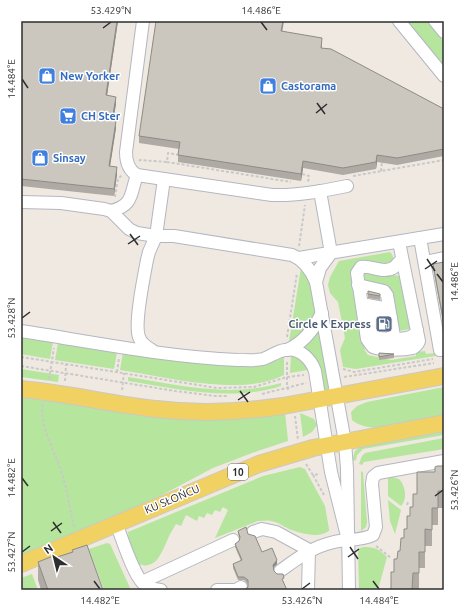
<svg xmlns="http://www.w3.org/2000/svg" width="465" height="611" font-family="Ubuntu,sans-serif">
	<style>
		.green { fill: #b6e59e }
		.lines { fill: none; stroke-linecap: round; stroke-linejoin: round }
		.minor-casing { stroke: #b4b7c1; stroke-width: 14 }
		.major-casing { stroke: #c9c9c9; stroke-width: 18 }
		.path { stroke: #c9c9c9; stroke-width: 2; stroke-dasharray: 3 2; stroke-linecap: butt }
		.minor { stroke: #fff; stroke-width: 12 }
		.major { stroke: #f2d163; stroke-width: 16 }
		.wall { fill: #afaba4 }
		.shaded-wall { fill: #8e8b86 }
		.building { fill: #cbc7bf; stroke: #8e8b86 }
		.ticks { fill: none; stroke: #2e2e2e; stroke-width: 1.5 }
		.labels { text-anchor: middle; dominant-baseline: central; stroke-width: 3; stroke-linejoin: round; paint-order: stroke }
		.shield { fill: #fff; stroke: #6d6d6d; stroke-width: 1 }
		.shield-label { font-size: 10px; font-weight: bold; fill: #2e2e2e }
		.shop-label { font-size: 11px; font-weight: bold; fill: #366cbe; stroke: #fff; text-anchor: start }
		.service-label { font-size: 11px; font-weight: bold; fill: #4e5e75; stroke: #fff; text-anchor: end }
		.street-label { font-size: 11px; fill: #2e2e2e; stroke: #fff }
		.neatline { fill: none; stroke: #2e2e2e; stroke-width: 1.5 }
		.ticks-label { font-size: 10px; text-anchor: middle; fill: #2e2e2e }
	</style>
	<rect width="100%" height="100%" fill="#efe9e1"/>
	<g class="green">
		<path d="M 407,21 L 428,21 L 444,42 L 444,66 Z"/>
		<path d="M 390,252 C 394,256 394,259 392,263 L 351,274 L 365,351 L 368,355 L 391,360 L 416,356 L 416,352 L 425,351 L 426,354 L 435,353 L 435,356 L 356,369 L 343,367 L 340,350 L 345,338 L 338,302 L 330,293 L 328,285 L 330,277 L 339,261 Z"/>
		<path d="M 301,268 C 312,281 319,306 312,322 C 309,329 296,339 289,342 Z"/>
		<path d="M 366,270 L 399,276 L 402,279 L 411,329 L 397,331 L 389,288 L 387,285 L 364,281 L 362,278 L 363,272 Z"/>
		<path d="M 319,329 L 329,388 L 328,391 L 324,390 C 320,370 320,357 301,346 Z"/>
		<path d="M 21,337 L 53,342 L 50,359 L 21,354 Z"/>
		<path d="M 58,343 L 117,352 L 114,369 L 55,360 Z"/>
		<path d="M 123,352 L 231,364 L 262,366 L 269,364 L 284,357 L 284,375 C 242,397 166,377 120,370 Z"/>
		<path d="M 291,355 L 303,362 L 308,370 L 290,373 Z"/>
		<path d="M 21,369 L 59,375 L 58,382 L 21,377 Z"/>
		<path d="M 128,377 C 180,385 228,398 281,383 L 281,386 C 231,402 179,389 128,381 Z"/>
		<path d="M 444,387 L 444,417 C 419,422 372,437 352,420 L 351,412 L 357,406 L 367,402 Z"/>
		<path d="M 21,395 L 285,412 L 288,441 L 252,453 L 213,468 L 143,505 L 21,557 Z"/>
		<path d="M 300,413 L 314,419 L 317,425 L 312,432 L 303,437 Z"/>
		<path d="M 444,430 L 444,435 L 363,449 L 357,455 L 356,460 L 352,461 L 355,451 L 362,445 Z"/>
		<path d="M 444,438 L 444,449 L 364,462 L 362,465 L 359,464 L 362,456 L 365,453 Z"/>
		<path d="M 300,467 L 305,469 L 325,506 L 329,529 L 329,531 C 318,539 300,533 289,529 C 283,526 278,522 271,521 C 267,520 262,521 258,521 L 215,538 L 228,510 L 223,507 L 220,512 L 215,510 L 212,515 L 207,513 L 204,518 L 199,516 L 197,521 L 186,515 L 181,526 L 176,524 C 173,529 169,535 167,541 C 161,554 155,572 136,563 L 129,546 L 128,532 L 263,476 Z"/>
		<path d="M 361,471 L 363,472 L 367,522 L 366,527 L 361,531 Z"/>
		<path d="M 392,477 L 399,479 C 405,485 408,499 401,506 L 388,496 L 388,478 Z"/>
		<path d="M 388,500 L 401,510 L 395,534 L 390,521 Z"/>
		<path d="M 107,543 L 110,544 L 131,590 L 104,590 L 89,549 Z"/>
		<path d="M 363,547 C 376,547 378,549 387,557 L 378,590 L 359,590 L 358,549 Z"/>
		<path d="M 32,574 L 38,590 L 21,590 L 21,578 Z"/>
	</g>
	<g class="lines">
		<g class="minor-casing">
			<g id="minor">
				<path d="M 143,21 L 126,152 C 126,161 128,170 137,175 L 272,195 C 297,196 322,191 347,186"/>
				<path d="M 399,21 L 444,76"/>
				<path d="M 435,21 L 444,32"/>
				<path d="M 320,191 L 331,253 L 320,268 L 316,282 L 345,442 L 347,469 L 349,590"/>
				<path d="M 21,202 L 61,203 L 104,209 L 111,211 L 129,229 L 137,233 L 156,236 L 174,236 L 292,255 C 304,260 311,270 316,282"/>
				<path d="M 111,211 C 134,205 130,194 137,175"/>
				<path d="M 420,238 L 440,350 L 444,350"/>
				<path d="M 399,242 L 419,341 C 418,344 416,346 413,348 C 405,350 381,351 373,347 C 371,345 369,342 367,339 L 357,273 L 361,267 C 371,265 383,274 393,268 C 396,266 399,262 402,259"/>
				<path d="M 299,258 L 444,234"/>
				<path d="M 425,262 L 444,258"/>
				<path d="M 358,285 L 384,291 L 387,295 L 396,348"/>
				<path d="M 367,305 L 389,309"/>
				<path d="M 369,315 L 391,318"/>
				<path d="M 370,321 C 371,326 371,333 375,336 C 382,341 407,340 414,335 C 416,334 416,333 417,330"/>
				<path d="M 21,331 C 93,342 166,357 238,360 C 246,360 255,361 263,359 C 270,357 277,351 285,350 C 299,347 311,359 315,371 L 331,472 L 348,540"/>
				<path d="M 152,350 C 146,347 141,343 139,337 C 134,324 144,276 147,260 L 149,252 L 156,236 L 164,179"/>
				<path d="M 287,350 C 304,343 314,329 322,313"/>
				<path d="M 116,523 C 122,538 133,574 143,583 C 148,588 154,589 161,590"/>
				<path d="M 253,532 L 262,529 L 276,532 L 309,550"/>
				<path d="M 280,571 C 298,558 312,547 334,542 C 347,539 361,541 373,535 L 376,527 L 372,484 L 373,477 L 378,473 L 444,461"/>
				<path d="M 142,582 L 233,540"/>
				<path d="M 217,590 L 236,590 L 241,587"/>
				<path d="M 308,590 L 309,550"/>
			</g>
		</g>
		<g class="major-casing">
			<g id="major">
				<path d="M 21,389 C 66,393 111,404 156,409 C 198,414 242,412 283,406 L 444,376"/>
				<path d="M 21,564 L 259,464 L 313,448 L 444,423"/>
			</g>
		</g>
		<g class="path">
			<path d="M 179,155 L 168,153 L 167,162 L 291,182"/>
			<path d="M 139,161 L 140,160 L 167,162"/>
			<path d="M 381,171 L 382,162"/>
			<path d="M 302,174 L 309,176 L 308,182"/>
			<path d="M 353,176 L 444,160"/>
			<path d="M 115,197 L 118,179 L 122,175"/>
			<path d="M 299,246 L 305,205"/>
			<path d="M 287,337 L 297,273"/>
			<path d="M 21,357 L 217,388 L 254,387 L 287,377 L 304,375"/>
			<path d="M 287,362 L 287,387 L 289,391"/>
			<path d="M 21,366 L 175,391 L 215,396 L 227,396"/>
			<path d="M 343,369 L 354,372 L 433,359"/>
			<path d="M 117,372 L 119,358"/>
			<path d="M 344,377 L 434,363"/>
			<path d="M 49,379 L 54,348"/>
			<path d="M 65,381 L 66,364"/>
			<path d="M 122,390 L 124,373"/>
			<path d="M 262,394 L 306,383"/>
			<path d="M 43,404 C 38,423 56,454 62,473 C 67,490 70,509 74,527"/>
			<path d="M 295,416 L 298,440"/>
			<path d="M 306,464 L 313,475 L 320,474"/>
			<path d="M 313,475 L 324,495"/>
			<path d="M 407,505 L 408,502"/>
			<path d="M 376,546 L 391,558"/>
		</g>
		<use href="#minor" class="minor"/>
		<use href="#major" class="major"/>
	</g>
	<g class="wall">
		<path d="M 21,21 L 118,21 L 107,96 L 116,104 L 113,120 L 116,128 L 110,166 L 117,174 L 114,196 L 21,186 Z"/>
		<path d="M 283,31 L 322,45 L 322,48 L 444,109 L 444,156 L 397,165 L 377,162 L 376,169 L 343,175 L 303,168 L 301,181 L 178,162 L 178,155 L 179,149 L 139,143 L 139,136 Z"/>
		<path d="M 444,262 L 444,328 L 433,268 L 433,264 Z"/>
		<path d="M 368,291 L 380,296 L 380,300 L 368,298 Z"/>
		<path d="M 378,320 L 386,328 L 386,331 L 379,330 L 378,324 Z"/>
		<path d="M 379,353 L 394,354 L 394,358 L 379,360 Z"/>
		<path d="M 444,466 L 444,505 L 443,505 L 443,508 L 438,508 L 438,525 L 432,525 L 432,546 L 425,546 L 425,568 L 419,568 L 419,590 L 413,590 L 394,572 L 417,494 L 435,472 Z"/>
		<path d="M 238,531 L 248,534 L 262,552 L 277,564 L 273,568 L 274,571 L 284,582 L 248,587 L 248,584 L 244,580 L 238,580 L 233,568 L 233,564 L 241,561 L 235,547 L 235,544 L 239,541 L 240,539 L 238,534 Z"/>
		<path d="M 72,550 L 103,590 L 41,590 L 38,580 L 38,562 L 54,558 L 72,552 Z"/>
	</g>
	<g class="shaded-wall">
		<path d="M 117,21 L 118,21 L 106,102 L 106,95 Z"/>
		<path d="M 283,21 L 284,21 L 281,38 L 281,31 Z"/>
		<path d="M 116,97 L 116,104 L 112,127 L 112,120 Z"/>
		<path d="M 116,121 L 116,128 L 109,173 L 109,166 Z"/>
		<path d="M 377,155 L 377,162 L 376,169 L 376,162 Z"/>
		<path d="M 303,161 L 303,168 L 301,181 L 301,174 Z"/>
		<path d="M 117,167 L 117,174 L 114,196 L 114,189 Z"/>
		<path d="M 277,560 L 277,564 L 273,568 L 273,565 Z"/>
	</g>
	<g class="building">
		<path d="M 21,21 L 117,21 L 106,95 L 116,97 L 112,120 L 116,121 L 109,166 L 117,167 L 114,189 L 21,179 Z"/>
		<path d="M 156,21 L 283,21 L 281,31 L 322,38 L 321,48 L 331,49 L 444,109 L 444,149 L 397,158 L 377,155 L 376,162 L 343,168 L 303,161 L 301,174 L 178,155 L 180,142 L 139,136 Z"/>
		<path d="M 444,262 L 444,324 L 433,264 Z"/>
		<path d="M 368,291 L 380,294 L 380,296 L 368,294 Z"/>
		<path d="M 378,320 L 384,321 L 386,328 L 379,326 Z"/>
		<path d="M 379,353 L 394,354 L 379,357 Z"/>
		<path d="M 437,466 L 444,466 L 444,489 L 443,488 L 443,491 L 438,491 L 438,508 L 432,508 L 432,530 L 425,529 L 425,552 L 419,552 L 419,573 L 413,573 L 412,590 L 391,590 L 391,572 L 394,572 L 394,559 L 397,559 L 398,551 L 400,551 L 401,538 L 404,538 L 404,529 L 407,529 L 407,516 L 410,516 L 410,507 L 413,507 L 413,494 L 417,494 L 417,472 L 435,472 L 435,467 Z"/>
		<path d="M 246,527 L 248,534 L 255,536 L 262,552 L 272,548 L 277,560 L 273,565 L 274,571 L 277,574 L 283,574 L 284,578 L 282,579 L 287,590 L 244,590 L 248,587 L 248,580 L 244,577 L 238,577 L 233,564 L 242,560 L 235,544 L 239,541 L 240,537 L 238,531 Z"/>
		<path d="M 87,545 L 103,590 L 48,590 L 38,562 L 53,556 L 54,558 L 73,552 L 72,550 Z"/>
	</g>
	<path class="ticks" d="M 261,22 L 267,30M 103,28 L 111,22M 22,79 L 28,88M 317,103 L 325,114M 316,113 L 327,104M 130,234 L 138,245M 128,244 L 140,236M 427,259 L 435,271M 425,269 L 437,261M 437,274 L 443,282M 22,318 L 30,312M 240,391 L 248,402M 238,400 L 250,392M 22,478 L 28,486M 435,496 L 443,490M 53,522 L 61,533M 51,531 L 62,523M 350,547 L 358,559M 22,552 L 30,546M 348,557 L 359,549M 94,581 L 100,589M 373,581 L 379,589M 302,589 L 310,583"/>
	<defs>
		<g id="shop-square" transform="scale(0.9)"><rect x="-9" y="-9" width="18" height="18" rx="4" fill="#3f7fe0" stroke="#fff"/><path d="M-5-2.5h2.3a2.7 3.5 0 0 1 5.4 0H5L5.5 6h-11ZM-1.5-2.5h3a1.5 2.3 0 0 0-3 0Z" fill="#fff"/></g>
		<g id="supermarket-square" transform="scale(0.9)"><rect x="-9" y="-9" width="18" height="18" rx="4" fill="#3f7fe0" stroke="#fff"/><path d="M-6-5.5h2.5l.6 2H6L4.5 2H-2.5L-4.4-4H-6ZM-1.5 3.2a1.3 1.3 0 1 0 .1 0ZM3 3.2a1.3 1.3 0 1 0 .1 0Z" fill="#fff"/></g>
		<g id="fuel-square" transform="scale(0.9)"><rect x="-9" y="-9" width="18" height="18" rx="4" fill="#5c6f8a" stroke="#fff"/><path d="M-5.5-6h7V0h2V4h1.3V-2.5L3-4.5l.8-.8L6-3V5H2.5V1h-1V6h-7ZM-4.2-4.7v3.2H.2V-4.7Z" fill="#fff"/></g>
	</defs>
	<g fill-rule="evenodd">
		<use href="#shop-square" x="47" y="76"/>
		<use href="#shop-square" x="268" y="86"/>
		<use href="#supermarket-square" x="68" y="116"/>
		<use href="#shop-square" x="40" y="158"/>
		<use href="#fuel-square" x="384" y="324"/>
	</g>
	<g class="labels">
		<rect class="shield" x="228" y="464" width="20" height="16" rx="3"/>
		<g class="shield-label">
			<text x="238" y="472">10</text>
		</g>
		<g class="shop-label">
			<text x="60" y="76">New Yorker</text>
			<text x="281" y="86">Castorama</text>
			<text x="81" y="116">CH Ster</text>
			<text x="53" y="158">Sinsay</text>
		</g>
		<g class="service-label">
			<text x="371" y="324">Circle K Express</text>
		</g>
		<g class="street-label">
			<text transform="translate(172 499) rotate(-23)">KU SŁOŃCU</text>
		</g>
	</g>
	<rect width="465" height="611" fill="none" stroke="#ffffff" stroke-width="44"/>
	<g transform="translate(54 557) rotate(325)" stroke="#ffffff" stroke-width="3" paint-order="stroke">
	<path d="M0-3L7 15L0 10L-7 15Z" fill="#2e2e2e"/>
	<text y="-6" font-size="11" font-weight="bold" text-anchor="middle" fill="#2e2e2e">N</text>
	</g>
	<rect x="22" y="22" width="421" height="567" class="neatline"/>
	<g class="ticks-label">
		<text x="111" y="14">53.429°N</text>
		<text x="261" y="14">14.486°E</text>
		<text transform="translate(11 79) rotate(-90)" y="4">14.484°E</text>
		<text transform="translate(454 282) rotate(-90)" y="4">14.486°E</text>
		<text transform="translate(11 318) rotate(-90)" y="4">53.428°N</text>
		<text transform="translate(11 478) rotate(-90)" y="4">14.482°E</text>
		<text transform="translate(454 490) rotate(-90)" y="4">53.426°N</text>
		<text transform="translate(11 552) rotate(-90)" y="4">53.427°N</text>
		<text x="100" y="604">14.482°E</text>
		<text x="302" y="604">53.426°N</text>
		<text x="379" y="604">14.484°E</text>
	</g>
</svg>
